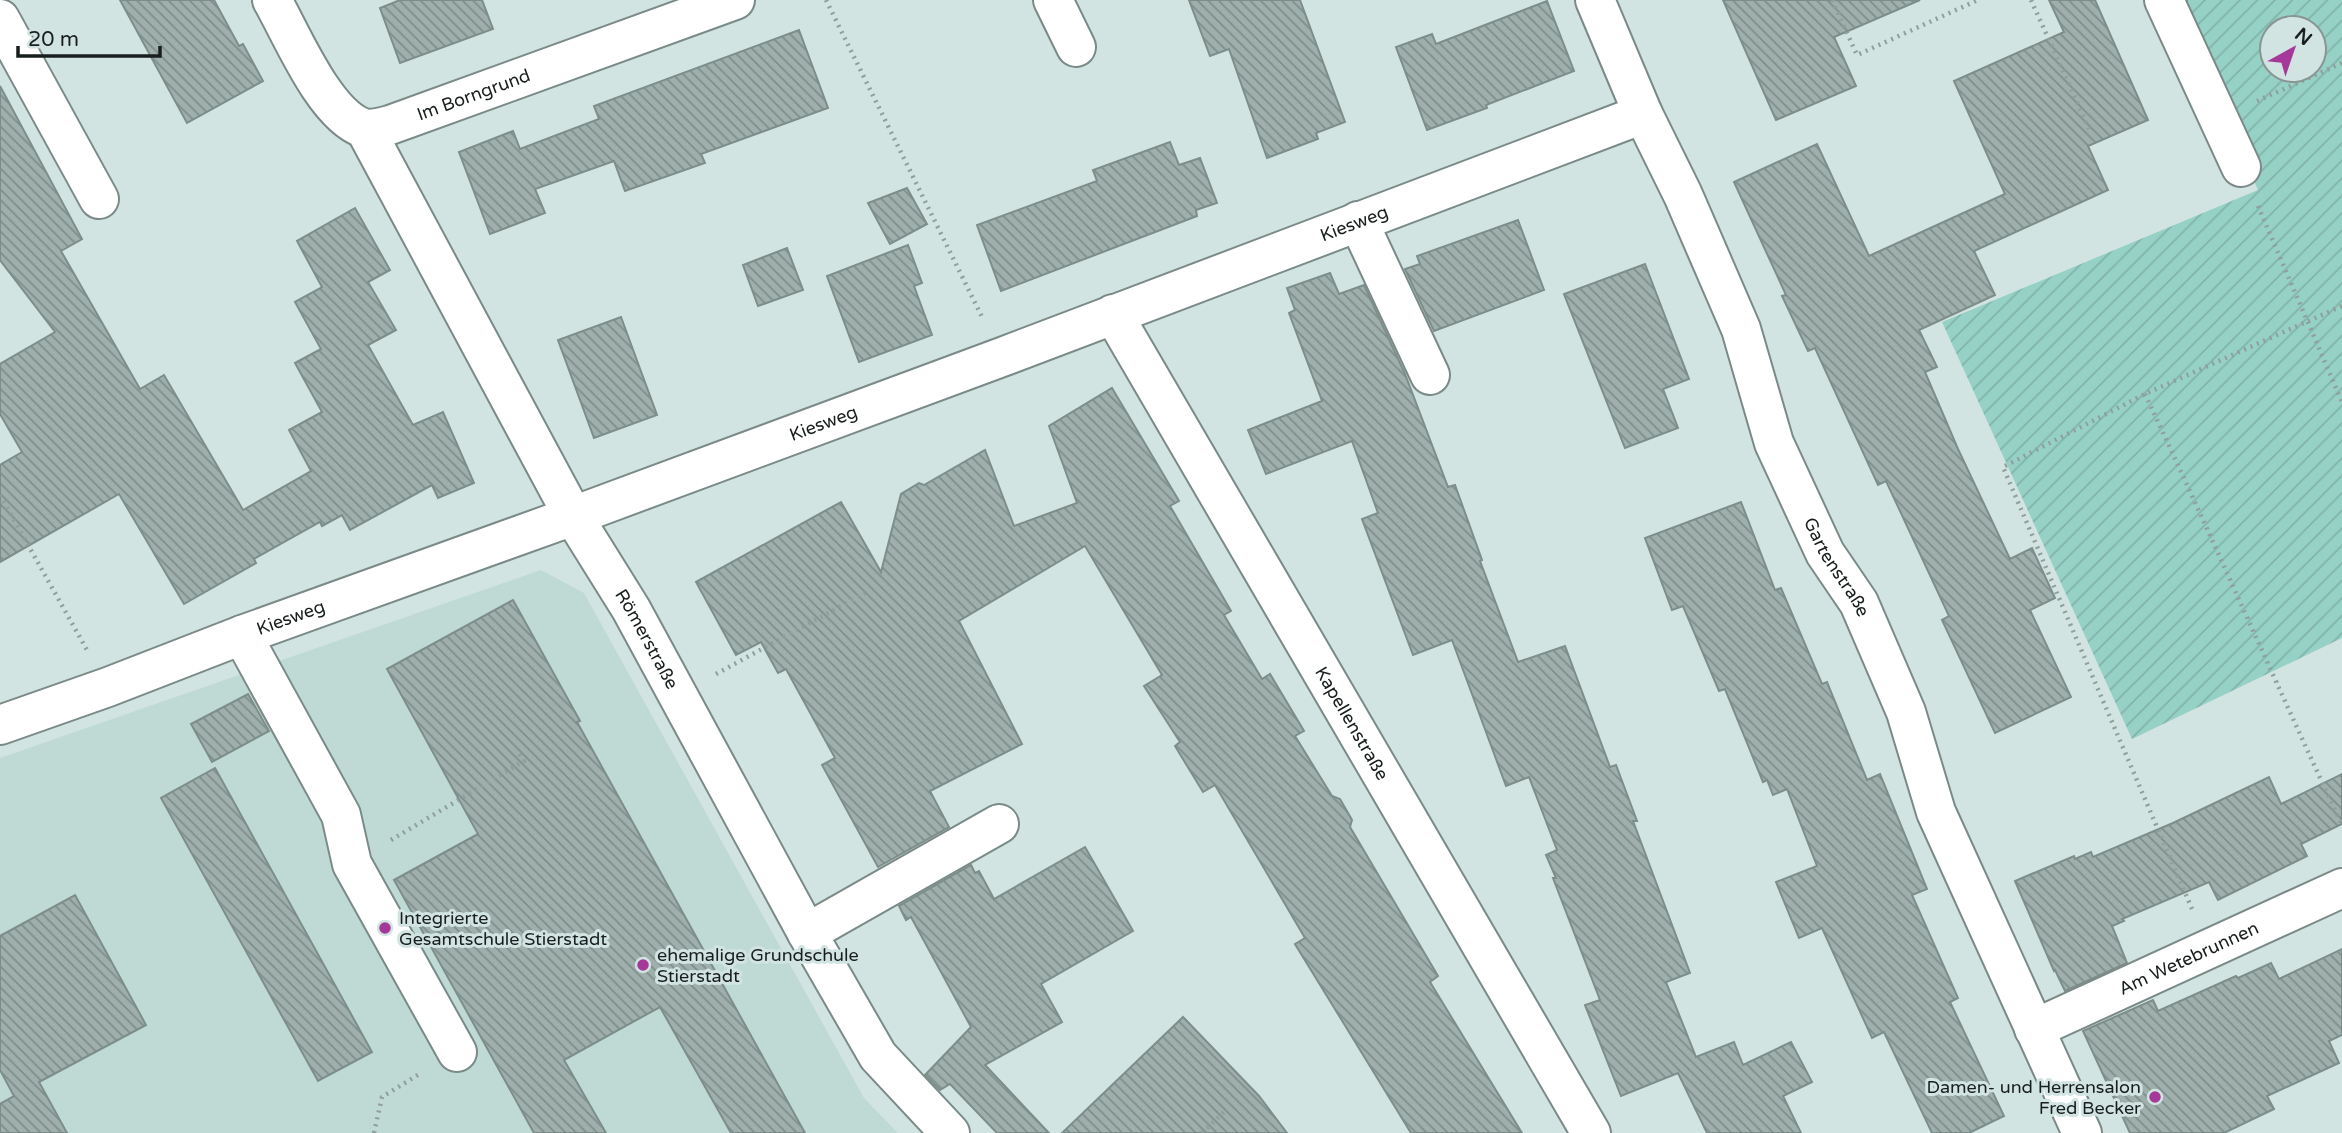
<svg xmlns="http://www.w3.org/2000/svg" width="2342" height="1133" font-family="'Varela Round',sans-serif">
	<style>
		.built { fill: #bfdad4 }
		.garden { fill: url(#garden-furrows); fill-rule: evenodd }
		.building { fill: url(#building-back-hatch); stroke: #7d8e8a; stroke-width: 2 }
		.lines { fill: none; stroke-linecap: round; stroke-linejoin: round }
		.minor-casing { stroke: #798a87; stroke-width: 42 }
		.path { stroke: #909e9c; stroke-width: 4.5; stroke-dasharray: 2 5; stroke-linecap: butt }
		.minor { stroke: #fff; stroke-width: 38 }
		.poi-dot { fill: #a53999; stroke: #d2e4e1; stroke-width: 2.5 }
		.labels { text-anchor: middle; dominant-baseline: central; stroke-width: 6; stroke-linejoin: round; paint-order: stroke }
		.street-label { font-size: 18px; fill: #181e1d; stroke: #d2e4e1 }
		.poi-label { font-size: 18px; fill: #181e1d; stroke: #d2e4e1; text-anchor: start }
	</style>
	<defs>
		<pattern id="garden-furrows" width="10" height="10" patternUnits="userSpaceOnUse" patternTransform="scale(1.75)"><rect width="10" height="10" fill="#96d1c6"/><path d="M-1 1l2-2M0 10L10 0M9 11l2-2" fill="none" stroke="#81b3aa"/></pattern>
		<pattern id="building-back-hatch" width="6" height="6" patternUnits="userSpaceOnUse" patternTransform="scale(1.75)"><rect width="6" height="6" fill="#9eafac"/><path d="M-1 5l2 2M0 0l6 6M5-1l2 2" fill="none" stroke="#808e8b"/></pattern>
	</defs>
	<rect width="100%" height="100%" fill="#d2e4e1"/>
	<path class="built" d="M 541,570 L 584,593 L 864,1098 L 898,1133 L 0,1133 L 0,758 Z"/>
	<path class="garden" d="M 2172,0 L 2342,0 L 2342,638 L 2132,739 L 1942,322 L 2258,190 ZM 2272,28 L 2314,28 L 2314,70 L 2272,70 Z"/>
	<g class="building">
		<path d="M 120,0 L 214,0 L 239,46 L 243,44 L 263,81 L 187,123 Z"/>
		<path d="M 400,0 L 482,0 L 493,29 L 400,63 L 380,8 Z"/>
		<path d="M 1189,0 L 1300,0 L 1345,122 L 1316,133 L 1318,139 L 1267,158 L 1229,49 L 1210,56 Z"/>
		<path d="M 1723,0 L 1920,0 L 1834,37 L 1856,86 L 1776,120 Z"/>
		<path d="M 2049,0 L 2095,0 L 2148,120 L 2088,146 L 2108,190 L 1974,251 L 1995,295 L 1919,330 L 1937,367 L 1925,372 L 1958,449 L 2010,559 L 2032,548 L 2055,598 L 2030,610 L 2071,697 L 1995,733 L 1942,620 L 1949,616 L 1886,481 L 1878,485 L 1815,348 L 1808,351 L 1782,296 L 1786,295 L 1734,182 L 1817,144 L 1869,256 L 2005,194 L 1954,81 L 2064,32 Z"/>
		<path d="M 1547,1 L 1574,71 L 1486,105 L 1487,108 L 1427,130 L 1396,47 L 1432,34 L 1436,44 Z"/>
		<path d="M 799,30 L 828,108 L 701,154 L 705,163 L 625,191 L 614,161 L 535,189 L 545,213 L 490,234 L 459,152 L 513,131 L 520,149 L 599,119 L 594,106 Z"/>
		<path d="M 0,86 L 82,239 L 61,251 L 140,389 L 164,375 L 243,510 L 311,471 L 289,430 L 322,412 L 295,363 L 321,349 L 295,302 L 322,287 L 297,241 L 355,208 L 390,270 L 368,282 L 396,330 L 368,345 L 413,425 L 443,412 L 474,483 L 438,498 L 432,485 L 350,530 L 342,515 L 322,526 L 320,522 L 254,559 L 256,563 L 184,604 L 119,494 L 0,562 L 0,465 L 22,452 L 0,414 L 0,364 L 55,332 L 0,260 Z"/>
		<path d="M 1170,142 L 1179,165 L 1200,158 L 1217,203 L 1196,210 L 1197,216 L 1001,291 L 977,225 L 1097,181 L 1093,170 Z"/>
		<path d="M 907,188 L 927,224 L 890,244 L 868,203 Z"/>
		<path d="M 1518,220 L 1544,290 L 1434,331 L 1405,269 L 1420,264 L 1417,256 Z"/>
		<path d="M 908,245 L 922,283 L 914,286 L 932,335 L 859,362 L 827,276 Z"/>
		<path d="M 787,248 L 803,290 L 758,306 L 743,265 Z"/>
		<path d="M 1645,264 L 1689,379 L 1663,389 L 1678,428 L 1625,448 L 1564,294 Z"/>
		<path d="M 1330,273 L 1339,294 L 1364,285 L 1405,374 L 1448,487 L 1455,485 L 1482,560 L 1480,561 L 1518,662 L 1565,646 L 1610,767 L 1616,765 L 1637,821 L 1633,821 L 1690,973 L 1666,982 L 1696,1057 L 1734,1042 L 1743,1065 L 1791,1042 L 1812,1082 L 1783,1096 L 1801,1133 L 1707,1133 L 1678,1073 L 1621,1096 L 1585,1005 L 1600,1000 L 1553,878 L 1556,878 L 1546,855 L 1557,850 L 1529,777 L 1506,786 L 1452,640 L 1413,655 L 1362,519 L 1378,513 L 1352,441 L 1266,474 L 1248,430 L 1322,401 L 1289,313 L 1295,310 L 1287,288 Z"/>
		<path d="M 621,317 L 657,415 L 594,438 L 558,340 Z"/>
		<path d="M 1112,388 L 1179,501 L 1170,506 L 1231,611 L 1224,615 L 1262,679 L 1270,674 L 1304,731 L 1295,736 L 1332,796 L 1340,799 L 1352,820 L 1350,827 L 1438,976 L 1430,982 L 1522,1133 L 1411,1133 L 1295,944 L 1305,938 L 1215,785 L 1203,792 L 1175,746 L 1180,742 L 1144,686 L 1162,675 L 1085,546 L 959,621 L 1022,744 L 930,791 L 949,827 L 878,867 L 822,765 L 835,758 L 786,669 L 778,673 L 761,642 L 736,655 L 696,582 L 841,502 L 881,572 L 901,494 L 919,483 L 924,485 L 985,450 L 1014,526 L 1077,503 L 1049,426 Z"/>
		<path d="M 1741,502 L 1775,590 L 1781,588 L 1822,684 L 1827,682 L 1867,780 L 1880,774 L 1927,889 L 1912,895 L 1958,998 L 1950,1002 L 2004,1116 L 1969,1133 L 1932,1133 L 1884,1032 L 1872,1038 L 1822,928 L 1799,938 L 1776,882 L 1817,866 L 1787,789 L 1773,795 L 1767,780 L 1763,782 L 1725,689 L 1719,691 L 1683,606 L 1672,610 L 1645,538 Z"/>
		<path d="M 513,600 L 580,721 L 577,722 L 805,1133 L 731,1133 L 660,1007 L 564,1060 L 606,1133 L 534,1133 L 394,880 L 478,834 L 387,669 Z"/>
		<path d="M 248,694 L 269,731 L 212,762 L 191,724 Z"/>
		<path d="M 215,768 L 372,1052 L 318,1081 L 161,798 Z"/>
		<path d="M 2342,774 L 2342,824 L 2301,844 L 2307,856 L 2218,900 L 2209,882 L 2122,919 L 2124,921 L 2112,926 L 2127,963 L 2065,991 L 2055,970 L 2054,971 L 2015,881 L 2074,856 L 2075,859 L 2091,852 L 2093,857 L 2173,823 L 2269,777 L 2281,804 Z"/>
		<path d="M 1085,847 L 1133,931 L 1041,984 L 1062,1022 L 985,1065 L 1049,1133 L 997,1133 L 950,1084 L 940,1090 L 925,1075 L 971,1027 L 911,917 L 906,920 L 899,906 L 971,865 L 975,873 L 979,871 L 994,899 Z"/>
		<path d="M 75,895 L 146,1025 L 39,1082 L 67,1133 L 0,1133 L 0,1104 L 14,1096 L 0,1070 L 0,936 Z"/>
		<path d="M 2342,949 L 2342,1035 L 2329,1041 L 2339,1063 L 2267,1096 L 2274,1109 L 2224,1133 L 2130,1133 L 2083,1031 L 2153,1000 L 2158,1011 L 2236,976 L 2238,978 L 2271,963 L 2279,979 Z"/>
		<path d="M 1183,1017 L 1259,1096 L 1287,1133 L 1062,1133 Z"/>
	</g>
	<g class="lines">
		<g class="minor-casing">
			<g id="minor">
				<path id="s1" d="M 272,0 C 292,35 324,114 363,128 C 370,130 382,127 390,125 L 735,0"/>
				<path d="M 1053,0 L 1076,47"/>
				<path id="s2" d="M 1595,0 L 1643,114 L 1683,195 L 1741,329 L 1774,443 L 1825,553 L 1859,603 L 1906,712 L 1936,812 L 2082,1133"/>
				<path d="M 2164,0 L 2241,167"/>
				<path d="M 0,19 L 99,199"/>
				<path id="s3" d="M 365,129 L 573,516 L 631,609 L 807,933 L 878,1056 L 950,1133"/>
				<path d="M 1358,221 L 1430,375"/>
				<path id="s4" d="M 1113,314 L 1591,1133"/>
				<path d="M 242,635 L 341,815 L 352,864 L 457,1052"/>
				<path id="s5" d="M 0,725 L 108,687 L 242,635 L 573,516 L 1002,357 L 1643,114"/>
				<path d="M 807,933 L 999,824"/>
				<path id="s6" d="M 2034,1029 L 2342,888"/>
			</g>
		</g>
		<g class="path">
			<path d="M 826,0 L 983,319"/>
			<path d="M 1832,0 L 1857,55 L 1978,0"/>
			<path d="M 2031,0 L 2089,129"/>
			<path d="M 2257,101 L 2342,63"/>
			<path d="M 2258,206 L 2342,402"/>
			<path d="M 2145,394 C 2212,537 2275,682 2342,825"/>
			<path d="M 0,495 L 87,650"/>
			<path d="M 716,674 L 865,593"/>
			<path d="M 391,840 L 524,761 L 519,754"/>
			<path d="M 2192,909 L 2003,467 L 2145,394 L 2342,306"/>
			<path d="M 374,1133 L 382,1097 L 421,1073"/>
			<path d="M 1202,1133 L 1226,1110"/>
		</g>
		<use href="#minor" class="minor"/>
	</g>
	<g class="poi-dot">
		<circle cx="385" cy="928" r="7"/>
		<circle cx="643" cy="965" r="7"/>
		<circle cx="2155" cy="1097" r="7"/>
	</g>
	<g class="labels">
		<g class="street-label">
			<text stroke="none"><textPath href="#s1" startOffset="276">Im Borngrund</textPath></text>
			<text stroke="none"><textPath href="#s5" startOffset="1444">Kiesweg</textPath></text>
			<text stroke="none"><textPath href="#s5" startOffset="877">Kiesweg</textPath></text>
			<text stroke="none"><textPath href="#s2" startOffset="618">Gartenstraße</textPath></text>
			<text stroke="none"><textPath href="#s5" startOffset="310">Kiesweg</textPath></text>
			<text stroke="none"><textPath href="#s3" startOffset="583">Römerstraße</textPath></text>
			<text stroke="none"><textPath href="#s4" startOffset="474">Kapellenstraße</textPath></text>
			<text stroke="none"><textPath href="#s6" startOffset="170">Am Wetebrunnen</textPath></text>
		</g>
		<g class="poi-label">
			<text x="399" y="918">Integrierte<tspan x="399" dy="21">Gesamtschule Stierstadt</tspan></text>
			<text x="657" y="955">ehemalige Grundschule<tspan x="657" dy="21">Stierstadt</tspan></text>
			<text x="2141" y="1087" text-anchor="end">Damen- und Herrensalon<tspan x="2141" dy="21">Fred Becker</tspan></text>
		</g>
	</g>
	<g transform="translate(2293 49) rotate(40)"><circle r="33" fill="#d2e4e1" stroke="#889593" stroke-width="2"/>
	<path d="M0-5L12 26L0 18L-12 26Z" fill="#a53999"/>
	<text y="-10" font-size="19" font-weight="bold" text-anchor="middle" fill="#181e1d">N</text>
	</g>
	<path d="M18 46v10h142v-10" fill="none" stroke="#181e1d" stroke-width="3.5"/>
	<text x="28" y="46" font-size="21" fill="#181e1d" stroke="#d2e4e1" stroke-width="5" paint-order="stroke">20 m</text>
</svg>
